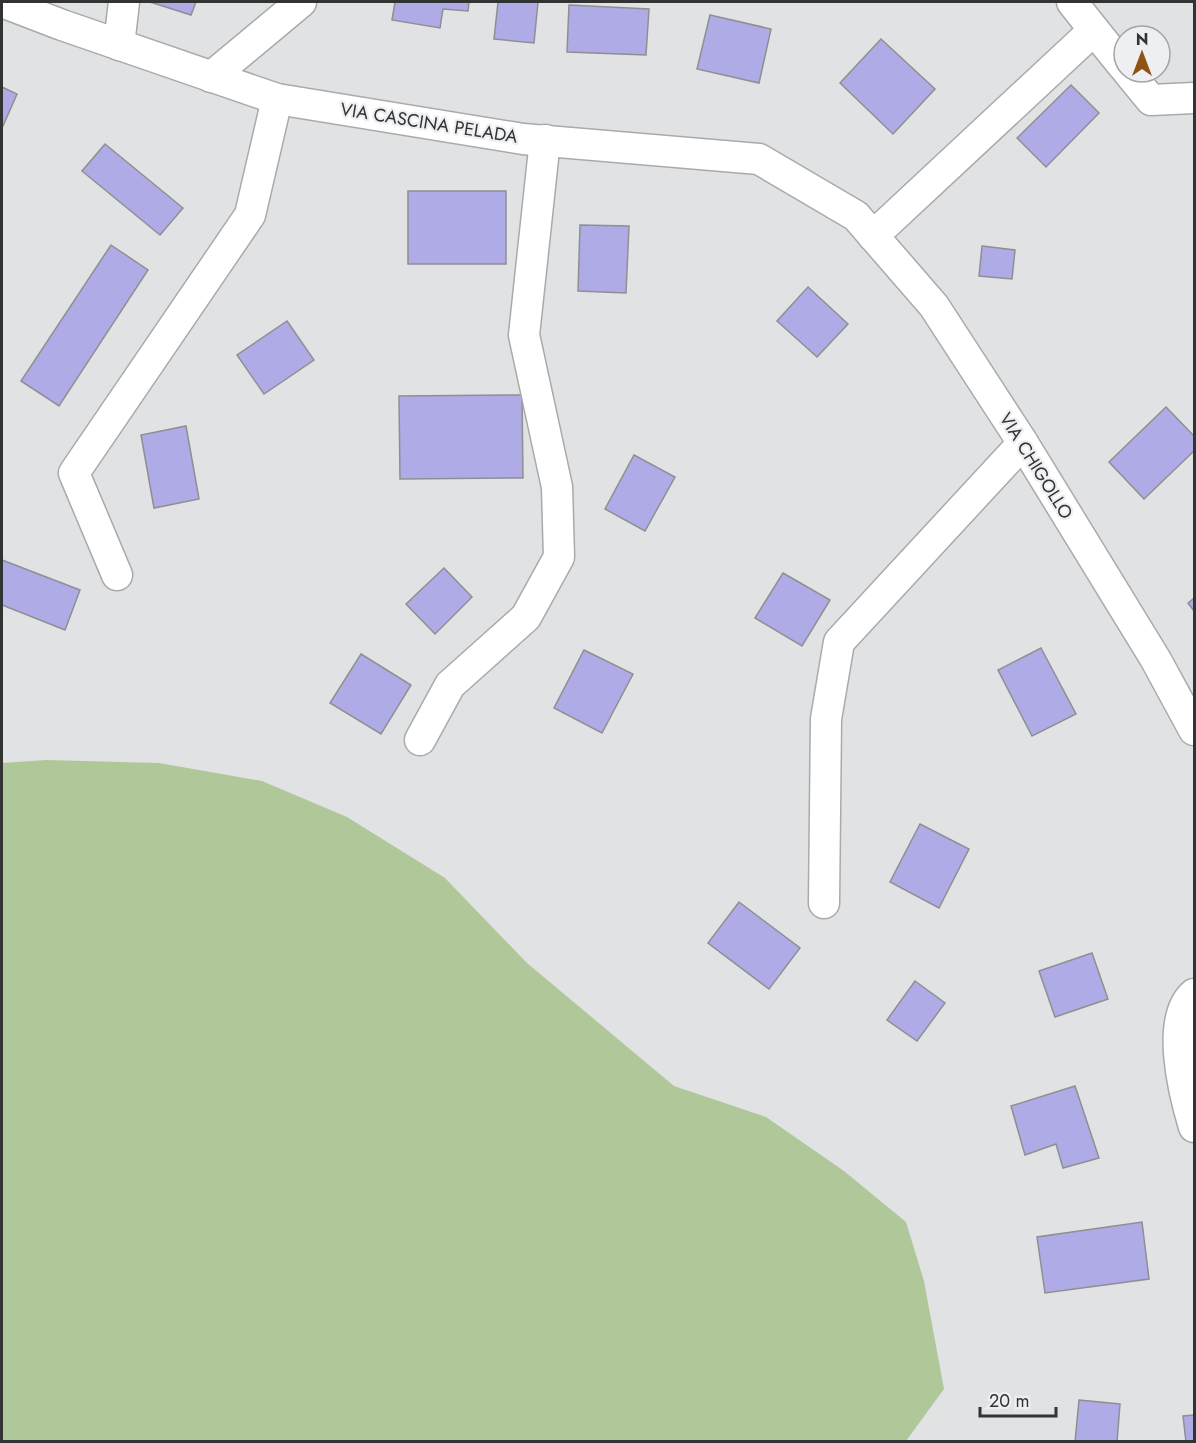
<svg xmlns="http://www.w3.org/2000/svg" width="1196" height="1443" font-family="Jost,sans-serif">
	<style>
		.green { fill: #b0c899 }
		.building { fill: #aeabe6; stroke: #8f8f92; stroke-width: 1.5 }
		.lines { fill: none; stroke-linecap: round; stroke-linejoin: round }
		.street-casing { stroke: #a8aaac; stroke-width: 33 }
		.street { stroke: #fff; stroke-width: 30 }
		.labels { text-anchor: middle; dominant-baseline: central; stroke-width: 4.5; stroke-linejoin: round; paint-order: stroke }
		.street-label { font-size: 18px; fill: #323333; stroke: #eeeff2 }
	</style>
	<rect width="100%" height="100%" fill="#e0e2e4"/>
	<path class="green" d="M 46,760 L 159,763 L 262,781 L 347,817 L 445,878 L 527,963 L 674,1086 L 766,1117 L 844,1171 L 906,1222 L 924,1281 L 944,1389 L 906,1441 L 2,1441 L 2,763 Z"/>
	<g class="building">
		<path d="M 150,2 L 196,2 L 191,15 Z"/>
		<path d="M 395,2 L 469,2 L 468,11 L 443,9 L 440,28 L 392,20 Z"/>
		<path d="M 498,2 L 538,2 L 534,43 L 494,39 Z"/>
		<path d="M 569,5 L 649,9 L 646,55 L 567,52 Z"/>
		<path d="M 710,15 L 771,29 L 759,83 L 697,69 Z"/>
		<path d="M 881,39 L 935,89 L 893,134 L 840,83 Z"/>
		<path d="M 1071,85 L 1099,113 L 1046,167 L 1017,138 Z"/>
		<path d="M 2,87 L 17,94 L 3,126 L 2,125 Z"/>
		<path d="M 105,144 L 183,208 L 160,235 L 82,171 Z"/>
		<rect x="408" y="191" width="98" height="73"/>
		<path d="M 580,225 L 629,226 L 626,293 L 578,291 Z"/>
		<path d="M 111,245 L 148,270 L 59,406 L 21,381 Z"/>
		<path d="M 982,246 L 1015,250 L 1012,279 L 979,276 Z"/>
		<path d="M 808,287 L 848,324 L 817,357 L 777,321 Z"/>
		<path d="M 287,321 L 314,360 L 264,394 L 237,355 Z"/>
		<path d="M 522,395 L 523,478 L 400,479 L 399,396 Z"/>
		<path d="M 1166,407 L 1194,436 L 1194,451 L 1144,499 L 1109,462 Z"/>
		<path d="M 186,426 L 199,499 L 154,508 L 141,435 Z"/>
		<path d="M 634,455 L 675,477 L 645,531 L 605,509 Z"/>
		<path d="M 2,560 L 80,590 L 65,630 L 2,605 Z"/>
		<path d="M 444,568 L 472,597 L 435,634 L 406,604 Z"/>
		<path d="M 783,573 L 830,600 L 802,646 L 755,618 Z"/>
		<path d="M 1194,598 L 1194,611 L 1188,603 Z"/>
		<path d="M 1041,648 L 1076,714 L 1032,736 L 998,670 Z"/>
		<path d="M 584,650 L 633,674 L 602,733 L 554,708 Z"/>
		<path d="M 361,654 L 411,685 L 381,734 L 330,703 Z"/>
		<path d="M 920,824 L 969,849 L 939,908 L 890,882 Z"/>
		<path d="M 739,902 L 800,948 L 769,989 L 708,943 Z"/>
		<path d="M 1092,953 L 1108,999 L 1055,1017 L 1039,971 Z"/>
		<path d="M 915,981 L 945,1003 L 917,1041 L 887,1020 Z"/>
		<path d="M 1075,1086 L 1099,1158 L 1063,1168 L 1056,1144 L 1025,1155 L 1011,1106 Z"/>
		<path d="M 1142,1222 L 1149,1279 L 1045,1293 L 1037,1237 Z"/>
		<path d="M 1079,1400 L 1120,1404 L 1117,1442 L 1075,1442 Z"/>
		<path d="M 1194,1415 L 1194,1442 L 1186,1442 L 1183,1416 Z"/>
	</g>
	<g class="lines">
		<g class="street-casing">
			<g id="street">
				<path d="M 2,2 L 62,25 L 277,99 L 523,139 L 759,159 L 856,216 L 934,306 L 1023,443 L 1156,660 L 1194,730"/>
				<path d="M 1094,30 L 1124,67"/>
				<path d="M 119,45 L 124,2"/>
				<path d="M 1128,72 L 1151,100 L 1194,98"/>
				<path d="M 211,77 L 301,2"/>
				<path d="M 873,236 L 1094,30 L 1072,2"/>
				<path d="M 117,575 L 74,473 L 250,215 L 277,99"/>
				<path d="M 420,740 L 450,685 L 526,617 L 559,557 L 557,487 L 524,335 L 545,140"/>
				<path d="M 824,903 L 826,719 L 839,642 L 1023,443"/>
				<path d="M 1194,994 C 1165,1019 1184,1094 1194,1127"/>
			</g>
		</g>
		<use href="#street" class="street"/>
	</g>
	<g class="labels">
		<g class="street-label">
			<text transform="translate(429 123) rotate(9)">VIA CASCINA PELADA</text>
			<text transform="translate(1036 466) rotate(58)">VIA CHIGOLLO</text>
		</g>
	</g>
	<rect width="1196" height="1443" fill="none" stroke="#323333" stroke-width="6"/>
	<g transform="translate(1142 54)"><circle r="28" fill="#eeeff2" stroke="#a3a4a6" stroke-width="1.5"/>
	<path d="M0-4.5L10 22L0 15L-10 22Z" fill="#8f5213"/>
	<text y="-9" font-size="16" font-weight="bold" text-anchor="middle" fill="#323333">N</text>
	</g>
	<path d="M980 1407v9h76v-9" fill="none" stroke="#323333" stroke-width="3"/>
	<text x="989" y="1407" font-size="18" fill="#323333" stroke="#eeeff2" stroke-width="4.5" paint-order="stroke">20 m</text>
</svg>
